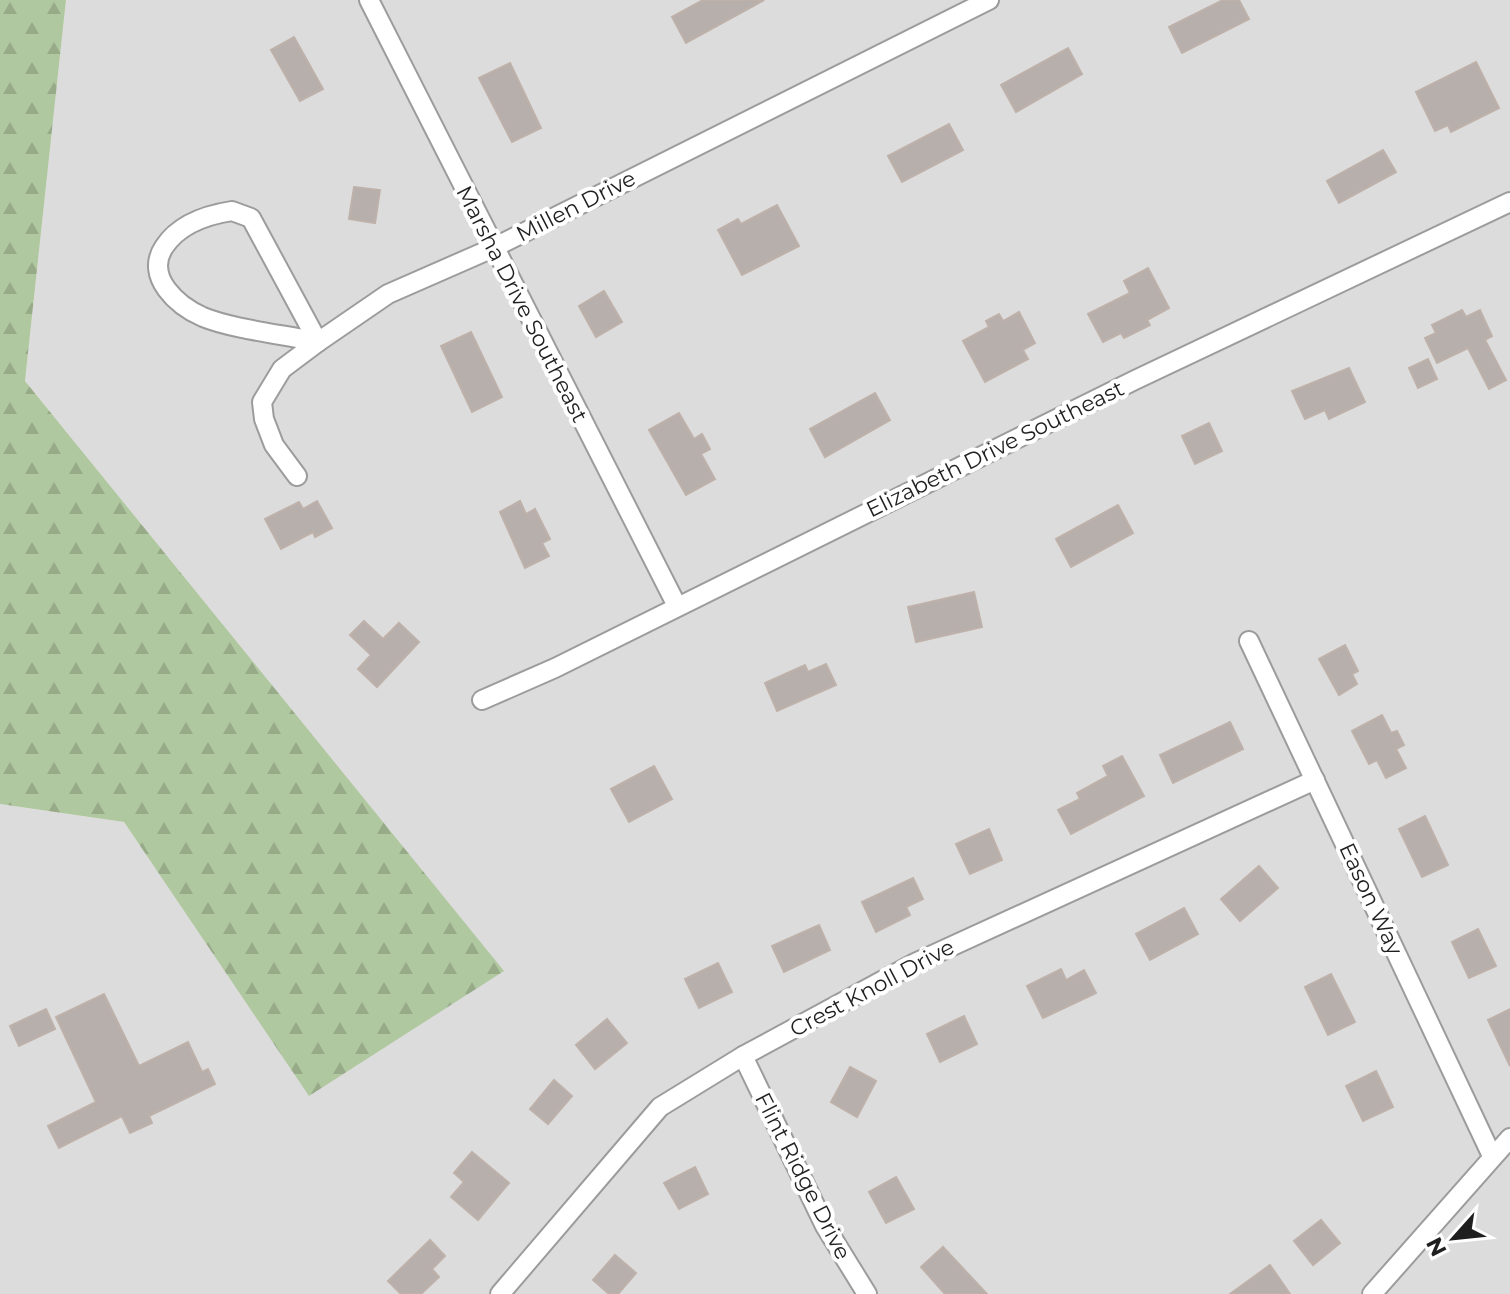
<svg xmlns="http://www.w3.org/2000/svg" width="1510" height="1294" font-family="Montserrat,sans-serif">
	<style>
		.residential { fill: #dddcdc }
		.forest { fill: url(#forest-firs) }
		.building { fill: #b7afac; stroke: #beb1aa; stroke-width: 2 }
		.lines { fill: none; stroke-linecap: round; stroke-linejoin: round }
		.minor-casing { stroke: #9c9c9c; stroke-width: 22 }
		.minor { stroke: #fff; stroke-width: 18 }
		.labels { text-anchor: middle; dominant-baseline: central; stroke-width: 8; stroke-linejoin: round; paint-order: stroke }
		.street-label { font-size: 22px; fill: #1f1f1f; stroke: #fff }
	</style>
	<defs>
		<pattern id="forest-firs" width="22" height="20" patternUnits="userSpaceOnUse" patternTransform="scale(2)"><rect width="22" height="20" fill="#b0c8a0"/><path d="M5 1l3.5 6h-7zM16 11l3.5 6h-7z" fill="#97ab89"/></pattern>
	</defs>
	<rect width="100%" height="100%" fill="#eeebe6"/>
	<path class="residential" d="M 66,0 L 1510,0 L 1510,1294 L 0,1294 L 0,804 L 124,822 L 309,1095 L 503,971 L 25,381 Z"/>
	<path class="forest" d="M 0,0 L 66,0 L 25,381 L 504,971 L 309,1096 L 124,822 L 0,804 Z"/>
	<g class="building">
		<path d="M 703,0 L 764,0 L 686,43 L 672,17 Z"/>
		<path d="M 1223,0 L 1239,0 L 1249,19 L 1182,53 L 1169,27 Z"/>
		<path d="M 294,37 L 323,89 L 300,101 L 271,50 Z"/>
		<path d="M 1068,48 L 1082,74 L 1016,112 L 1001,85 Z"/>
		<path d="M 1476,62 L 1499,108 L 1451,132 L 1448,125 L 1435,131 L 1416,92 Z"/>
		<path d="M 510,63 L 541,128 L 512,142 L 479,78 Z"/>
		<path d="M 949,124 L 963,150 L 902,182 L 888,156 Z"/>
		<path d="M 1383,150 L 1396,172 L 1339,203 L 1327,181 Z"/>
		<path d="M 354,187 L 380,190 L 375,223 L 349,219 Z"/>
		<path d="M 777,205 L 799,246 L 742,275 L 718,230 L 738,219 L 741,224 Z"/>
		<path d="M 1148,268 L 1169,308 L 1147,320 L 1150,325 L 1124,338 L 1121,333 L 1103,342 L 1088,314 L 1130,293 L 1124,281 Z"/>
		<path d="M 604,291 L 622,322 L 596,337 L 579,306 Z"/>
		<path d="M 1462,310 L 1466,317 L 1480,310 L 1492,336 L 1485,340 L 1506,380 L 1489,389 L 1468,348 L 1437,363 L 1425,338 L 1436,333 L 1432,325 Z"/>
		<path d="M 1019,312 L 1035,343 L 1023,350 L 1028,359 L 985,382 L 963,341 L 989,327 L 986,321 L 999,314 L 1003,321 Z"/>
		<path d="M 471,332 L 502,397 L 472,412 L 441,346 Z"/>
		<path d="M 1428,359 L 1437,379 L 1418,388 L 1409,368 Z"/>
		<path d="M 1349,368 L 1365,402 L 1329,419 L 1325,410 L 1305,419 L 1292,391 Z"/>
		<path d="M 875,393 L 890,420 L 825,457 L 810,429 Z"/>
		<path d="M 679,413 L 694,439 L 702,434 L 710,449 L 701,454 L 715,479 L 686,495 L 649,430 Z"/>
		<path d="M 1209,423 L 1222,451 L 1195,464 L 1182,436 Z"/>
		<path d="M 317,501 L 332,528 L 315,537 L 313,532 L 281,549 L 265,519 L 299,502 L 303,509 Z"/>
		<path d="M 520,501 L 526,514 L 535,509 L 550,539 L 542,543 L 549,556 L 525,568 L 500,512 Z"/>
		<path d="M 1118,505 L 1133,533 L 1071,567 L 1056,539 Z"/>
		<path d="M 974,592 L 982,627 L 916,642 L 908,607 Z"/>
		<path d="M 364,621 L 383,639 L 399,623 L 419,642 L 377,687 L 358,669 L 371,655 L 350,635 Z"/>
		<path d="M 1345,645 L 1358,671 L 1352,674 L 1357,684 L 1339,695 L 1319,659 Z"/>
		<path d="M 826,664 L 836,685 L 777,711 L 765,683 L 805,665 L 808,672 Z"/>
		<path d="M 1382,715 L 1391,733 L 1397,731 L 1404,745 L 1396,749 L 1406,768 L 1386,778 L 1377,760 L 1369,764 L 1352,731 Z"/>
		<path d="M 1230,722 L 1243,749 L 1173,783 L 1160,755 Z"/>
		<path d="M 1122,756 L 1144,796 L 1071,834 L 1058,810 L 1080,799 L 1077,793 L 1108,776 L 1103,766 Z"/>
		<path d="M 654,766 L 672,799 L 629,822 L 611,789 Z"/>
		<path d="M 1425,816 L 1448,865 L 1422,877 L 1399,829 Z"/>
		<path d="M 989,829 L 1002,860 L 970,874 L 956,844 Z"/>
		<path d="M 1259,866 L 1278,888 L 1240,921 L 1221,899 Z"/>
		<path d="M 913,878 L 923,899 L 906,907 L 910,915 L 876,932 L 862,902 Z"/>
		<path d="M 1184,908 L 1198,934 L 1150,960 L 1136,934 Z"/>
		<path d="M 819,925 L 830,950 L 784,972 L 772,946 Z"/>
		<path d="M 1478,929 L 1496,966 L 1469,978 L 1452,942 Z"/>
		<path d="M 718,963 L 732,992 L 699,1008 L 685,979 Z"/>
		<path d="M 1061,969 L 1066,980 L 1084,970 L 1096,993 L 1043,1018 L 1027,986 Z"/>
		<path d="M 1331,974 L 1355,1022 L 1328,1035 L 1305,987 Z"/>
		<path d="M 104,994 L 139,1066 L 188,1042 L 202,1072 L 208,1069 L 215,1084 L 149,1116 L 152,1123 L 130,1133 L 122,1116 L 59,1148 L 48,1126 L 96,1102 L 56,1017 Z"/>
		<path d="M 46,1009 L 55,1029 L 19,1046 L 10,1026 Z"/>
		<path d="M 1510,1009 L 1510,1066 L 1488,1020 Z"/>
		<path d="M 964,1016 L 977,1044 L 940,1062 L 927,1034 Z"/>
		<path d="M 607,1019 L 627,1043 L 595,1069 L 576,1045 Z"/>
		<path d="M 850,1067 L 876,1081 L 857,1117 L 831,1102 Z"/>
		<path d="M 1376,1071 L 1393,1107 L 1363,1121 L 1346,1086 Z"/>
		<path d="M 554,1080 L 572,1096 L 548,1124 L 530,1109 Z"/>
		<path d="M 472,1152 L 509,1183 L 478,1220 L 451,1197 L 464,1182 L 454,1173 Z"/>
		<path d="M 695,1167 L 708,1194 L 679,1209 L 664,1183 Z"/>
		<path d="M 896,1177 L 914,1209 L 886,1223 L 869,1192 Z"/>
		<path d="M 1321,1220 L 1340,1243 L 1313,1265 L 1294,1241 Z"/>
		<path d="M 430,1240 L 445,1256 L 432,1269 L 439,1277 L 421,1294 L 401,1294 L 388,1281 Z"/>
		<path d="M 943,1247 L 987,1294 L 945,1294 L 921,1267 Z"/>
		<path d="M 615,1255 L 636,1273 L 618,1294 L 609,1294 L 593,1280 Z"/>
		<path d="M 1270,1265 L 1290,1294 L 1230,1294 Z"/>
	</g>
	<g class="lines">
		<g class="minor-casing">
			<g id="minor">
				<path d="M 369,0 L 677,606"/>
				<path d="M 232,211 L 251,218 L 318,342 C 286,335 232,329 203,317 C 178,306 144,277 164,247 C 179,224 206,215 232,211 Z"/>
				<path d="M 297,476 L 274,445 L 264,419 L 262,402 L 282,369 L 318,342 L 388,294 L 493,248 L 989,0"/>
				<path d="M 1249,641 L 1492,1156"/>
				<path d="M 482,700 L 555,668 L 1135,380 L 1510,202"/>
				<path d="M 743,1056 L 825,1226 L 867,1294"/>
				<path d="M 500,1294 L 660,1107 L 743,1056 L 915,963 L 1315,780"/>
				<path d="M 1372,1294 L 1510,1138"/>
			</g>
		</g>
		<use href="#minor" class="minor"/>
	</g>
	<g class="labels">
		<g class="street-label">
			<text transform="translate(576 206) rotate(-27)">Millen Drive</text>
			<text transform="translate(522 304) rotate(63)">Marsha Drive Southeast</text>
			<text transform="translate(995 449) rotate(-26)">Elizabeth Drive Southeast</text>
			<text transform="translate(1371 899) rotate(65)">Eason Way</text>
			<text transform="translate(872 988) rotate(-28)">Crest Knoll Drive</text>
			<text transform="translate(803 1176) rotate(63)">Flint Ridge Drive</text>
		</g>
	</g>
	<g transform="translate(1454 1238) rotate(243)" stroke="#ffffff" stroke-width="6" paint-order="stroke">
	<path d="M0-6L14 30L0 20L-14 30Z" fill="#1f1f1f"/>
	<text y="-12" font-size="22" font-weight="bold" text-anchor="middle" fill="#1f1f1f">N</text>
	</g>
</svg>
